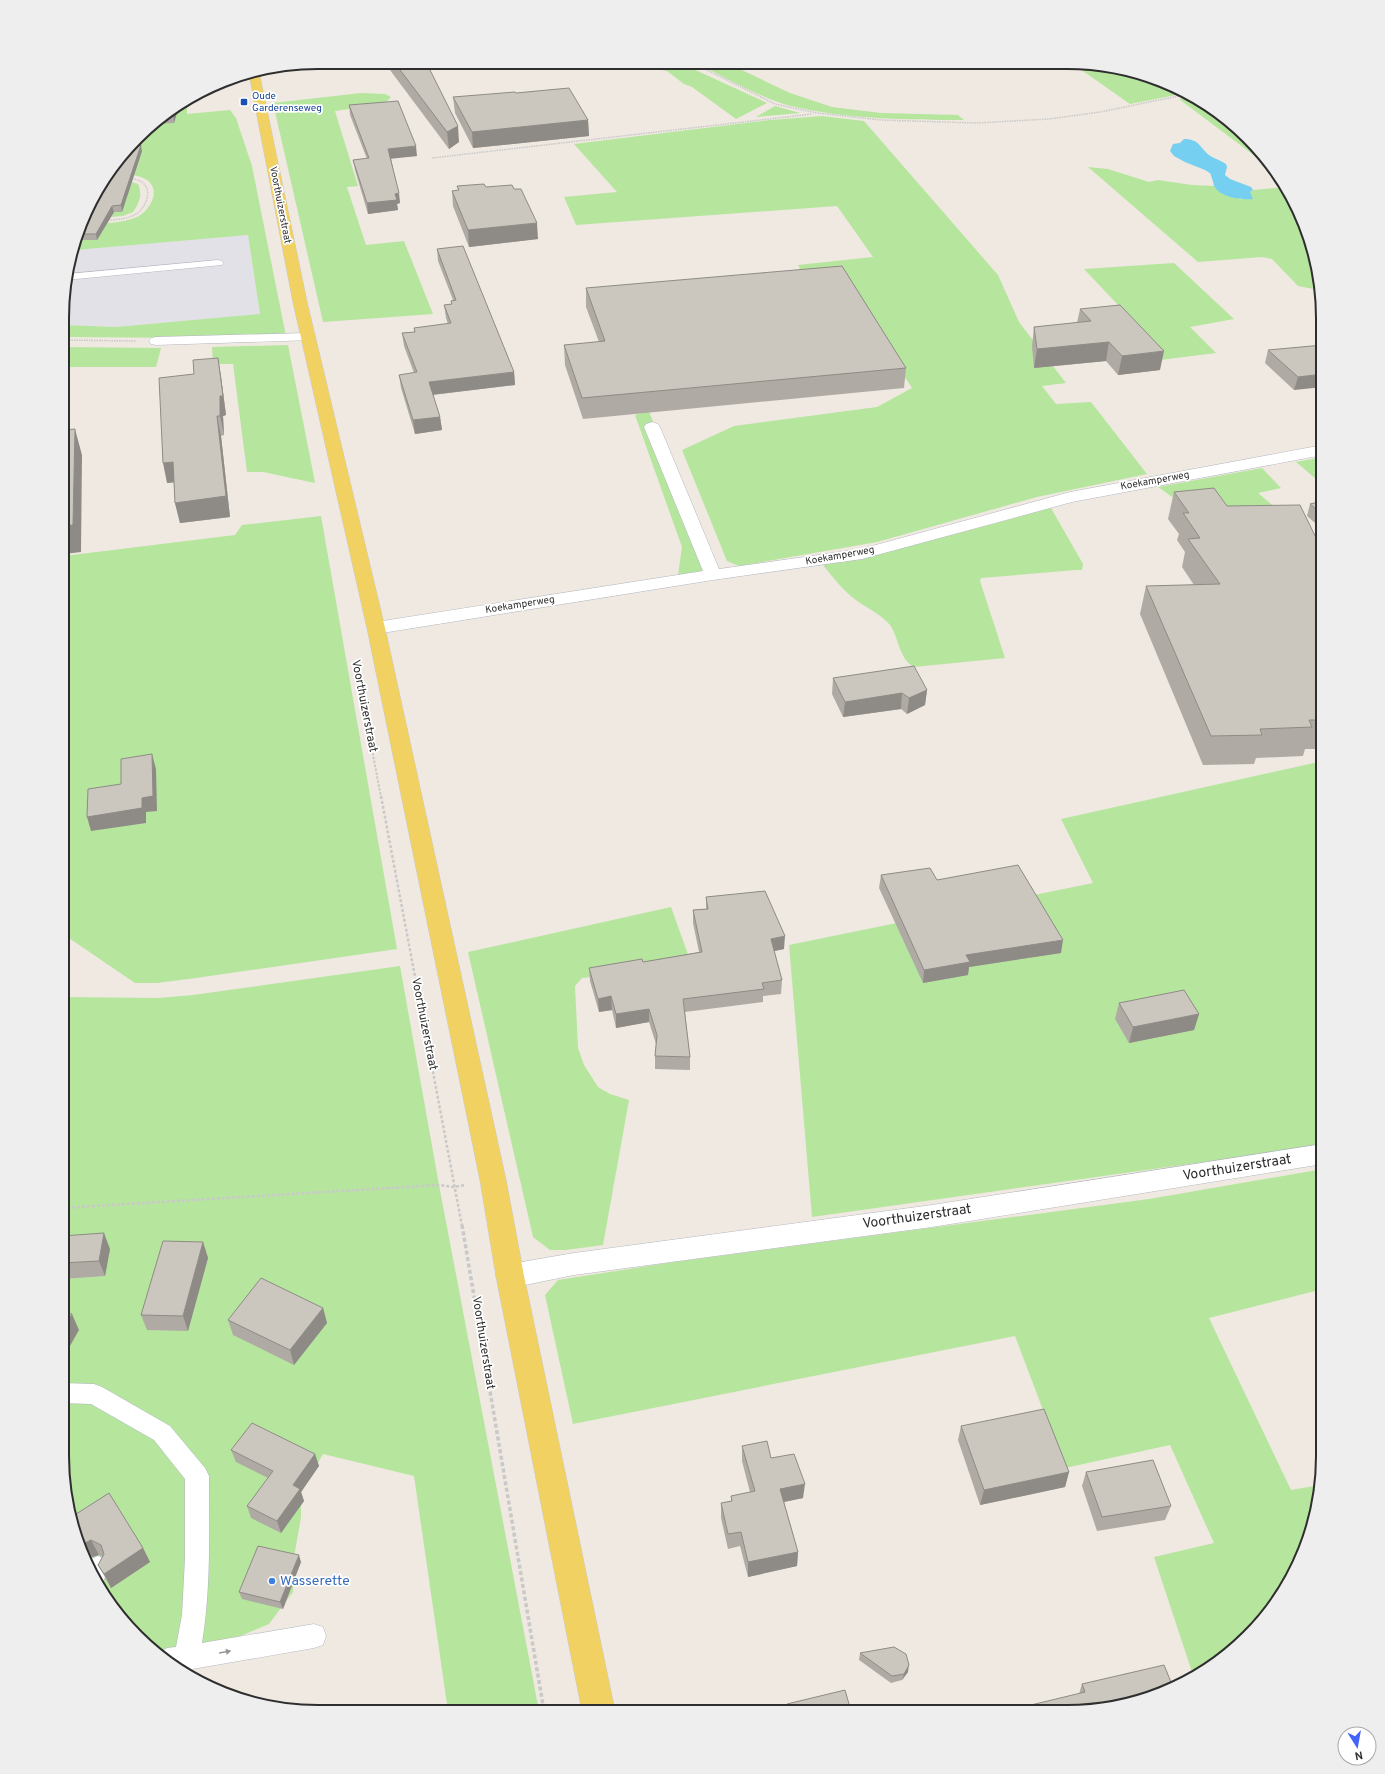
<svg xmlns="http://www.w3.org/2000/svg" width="1385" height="1774" font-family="Overpass,sans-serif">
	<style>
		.industrial { fill: #e3e1e8 }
		.green { fill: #b6e59e }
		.water { fill: #75cff0 }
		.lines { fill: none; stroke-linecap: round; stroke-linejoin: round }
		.service-casing { stroke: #b4b7c1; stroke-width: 1 }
		.minor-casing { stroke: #b4b7c1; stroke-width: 1 }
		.primary-casing { stroke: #c9c9c9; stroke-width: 1 }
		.path-far3 { stroke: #c9c9c9; stroke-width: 1.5; stroke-dasharray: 1.5 1; stroke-linecap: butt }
		.path-far2 { stroke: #c9c9c9; stroke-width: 2; stroke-dasharray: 2.5 1.5; stroke-linecap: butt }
		.path-far1 { stroke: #c9c9c9; stroke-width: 2.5; stroke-dasharray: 3 2; stroke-linecap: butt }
		.path { stroke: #c9c9c9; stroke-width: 3.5; stroke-dasharray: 4 2.5; stroke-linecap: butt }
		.service { fill: #fff; fill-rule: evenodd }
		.minor { fill: #fff; fill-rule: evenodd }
		.primary { fill: #f2d163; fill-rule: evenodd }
		.wall { fill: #afaba4 }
		.shaded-wall { fill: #8e8b86 }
		.building { fill: #cbc7bf; stroke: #8e8b86 }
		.oneway { fill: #969696 }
		.transit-dot { fill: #1a4fb4; stroke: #fff; stroke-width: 1.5 }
		.shop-dot { fill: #3f7fe0; stroke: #fff; stroke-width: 1.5 }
		.labels { text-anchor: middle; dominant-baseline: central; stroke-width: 3.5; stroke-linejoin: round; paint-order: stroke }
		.far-transit-label { font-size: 10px; fill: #164399; stroke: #fff; text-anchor: start }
		.far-street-label { font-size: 10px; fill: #2e2e2e; stroke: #fff }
		.street-label { font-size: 12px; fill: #2e2e2e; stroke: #fff }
		.near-street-label { font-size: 14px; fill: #2e2e2e; stroke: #fff }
		.near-shop-label { font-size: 14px; fill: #366cbe; stroke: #fff; text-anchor: start }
		.rim { fill: none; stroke: #2e2e2e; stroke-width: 2 }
	</style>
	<rect width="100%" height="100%" fill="#efe9e1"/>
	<path class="industrial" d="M 248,235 L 260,314 L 116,327 L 64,325 L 64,285 L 76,250 Z"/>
	<g class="green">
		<path d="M 640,63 L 680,63 L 767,103 L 736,119 L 692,87 L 684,84 L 667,71 L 642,67 Z"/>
		<path d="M 696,63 L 727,63 L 790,93 L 832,107 L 881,113 L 958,115 L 964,120 C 911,120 843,119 791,106 C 758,97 727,78 696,63 Z"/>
		<path d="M 1073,64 L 1100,64 L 1165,81 L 1186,93 L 1130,104 Z"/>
		<path d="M 361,93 L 385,94 L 391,97 L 384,104 L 335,111 L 358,186 L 347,187 L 366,245 L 404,241 L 433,314 L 323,322 L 273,103 Z"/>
		<path d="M 1192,96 C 1225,114 1254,141 1275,171 L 1179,99 Z"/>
		<path d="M 187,104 L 187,114 L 230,110 L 236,118 L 252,166 L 286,336 L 203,338 L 64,337 L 64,325 L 116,327 L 260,314 L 248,235 L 76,250 L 85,224 C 102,223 121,224 137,217 C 149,211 162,191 147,180 C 139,174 121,174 111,173 L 150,125 Z"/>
		<path d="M 775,106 L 800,113 L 756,117 Z"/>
		<path d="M 822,116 L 864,121 L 998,275 L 1019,322 L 1066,383 L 1042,386 L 1056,404 L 1091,402 L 1147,474 L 1037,497 L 877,542 L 739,566 L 727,561 L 682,450 L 734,426 L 877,407 L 912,388 L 845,286 L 810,288 L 798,265 L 873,257 L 837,206 L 576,225 L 564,197 L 617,192 L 574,144 L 770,120 Z"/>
		<path d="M 1088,167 L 1108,169 L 1149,182 L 1158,180 L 1192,185 L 1214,186 L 1224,194 L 1241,199 L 1253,190 L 1287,187 L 1314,252 L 1319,290 L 1298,286 L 1272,259 L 1262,257 L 1198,262 Z"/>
		<path d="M 129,181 L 138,184 C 143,195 139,203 133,212 L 123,216 L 86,219 Z"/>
		<path d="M 1174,263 L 1234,319 L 1190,327 L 1216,353 L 1160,360 L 1136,324 L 1084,269 Z"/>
		<path d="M 288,345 L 312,467 L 315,483 L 263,472 L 247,472 L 233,364 L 213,364 L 212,347 Z"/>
		<path d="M 64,347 L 161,348 L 156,367 L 64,367 Z"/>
		<path d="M 649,411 L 708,571 L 678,575 L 682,547 L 635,415 Z"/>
		<path d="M 1323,457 L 1323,485 L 1296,462 Z"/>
		<path d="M 1262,468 L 1281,488 L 1258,493 L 1307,534 L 1175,499 L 1158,487 Z"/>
		<path d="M 1051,508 L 1083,564 L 1082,570 L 1076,570 L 981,578 L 980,581 L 1005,658 L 914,667 C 899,659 899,638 890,625 C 880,613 864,607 852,597 C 841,588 832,576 823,565 C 900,550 975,529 1051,508 Z"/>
		<path d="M 321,516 L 397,949 L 196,978 L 157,983 L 135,983 L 63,934 L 64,556 L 235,535 L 242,525 Z"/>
		<path d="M 1323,761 L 1323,1144 L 1268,1153 L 812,1217 L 789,945 L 1093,883 L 1061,819 Z"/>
		<path d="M 671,907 L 690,960 L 622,973 L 582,978 L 575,986 L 578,1048 L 584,1065 L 598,1087 L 610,1094 L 629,1100 L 603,1245 L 566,1250 L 550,1250 L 533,1237 L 468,952 Z"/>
		<path d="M 400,966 L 439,1185 L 539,1711 L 448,1711 L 414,1476 L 323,1454 L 301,1493 L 301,1517 L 293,1563 L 293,1592 L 269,1624 L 187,1658 L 167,1661 L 137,1637 L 96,1584 L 71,1522 L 62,1456 L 63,997 L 158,998 L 193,995 Z"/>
		<path d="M 1323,1169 L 1323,1289 L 1209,1318 L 1291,1490 L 1320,1485 L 1309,1538 L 1280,1598 L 1236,1648 L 1194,1678 L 1154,1557 L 1214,1543 L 1170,1445 L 1065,1468 L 1015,1336 L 573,1424 L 545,1295 L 558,1280 L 674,1262 L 1149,1199 Z"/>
	</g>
	<path class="water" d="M 1184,139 C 1201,139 1199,149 1212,157 C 1216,159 1222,161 1226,164 L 1227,167 L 1225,175 L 1230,179 L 1251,187 L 1253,190 L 1250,192 L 1253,199 C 1242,200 1221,198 1214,186 C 1213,182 1212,177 1210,173 L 1205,170 L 1185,162 L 1174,156 L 1170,151 L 1173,144 L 1180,143 Z"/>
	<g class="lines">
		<g class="service-casing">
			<g id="service">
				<path d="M 218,260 L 222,261 L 223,263 L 222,265 L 66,280 L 68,274 Z"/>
				<path d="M 62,1383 L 94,1384 L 102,1387 L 170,1426 L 205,1468 L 209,1476 C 209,1532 211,1588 202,1643 L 314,1624 L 323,1627 L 326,1636 L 323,1645 L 314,1648 L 181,1671 L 157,1654 L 167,1648 L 176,1647 L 182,1615 L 185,1559 L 185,1479 L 154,1440 L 91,1404 L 62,1403 Z"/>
				<path d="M 98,1556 L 107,1560 L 110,1568 L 102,1583 L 97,1585 L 87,1562 L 89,1560 Z"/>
			</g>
		</g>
		<g class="minor-casing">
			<g id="minor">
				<path d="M 308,333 L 313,334 L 315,337 L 313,340 L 156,345 L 151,344 L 149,341 L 151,338 L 156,337 Z"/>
				<path d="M 652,422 L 658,424 L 660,427 L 719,569 L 861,549 L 1070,492 L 1323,445 L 1323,455 L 1072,502 L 862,559 L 713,580 L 376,634 L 369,632 L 367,628 L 369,624 L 376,622 L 703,571 L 644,427 L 646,424 Z"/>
				<path d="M 1323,1144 L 1323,1164 L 932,1227 L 574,1275 L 510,1288 L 500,1284 L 496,1276 L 500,1268 L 510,1264 L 574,1253 L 932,1205 Z"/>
			</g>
		</g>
		<g class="primary-casing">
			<path id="primary" d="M 259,72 L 307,302 L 385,628 L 506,1180 L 524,1276 L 615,1711 L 582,1711 L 496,1276 L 480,1180 L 367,628 L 293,302 L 249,74 Z"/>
		</g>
		<g class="path-far3">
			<path d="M 693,63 L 775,104 L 817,113 L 881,120 L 976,123 L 1049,119 L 1100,112 L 1189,94"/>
			<path d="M 432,158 L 812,114"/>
			<path d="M 106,220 C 116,220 128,219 136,214 C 146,208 153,190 142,182 C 139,180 134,179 130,178"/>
			<path d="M 64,340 L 136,341"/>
		</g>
		<path class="path-far2" d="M 360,686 L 381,797"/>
		<g class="path-far1">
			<path d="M 381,796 L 462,1226"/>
			<path d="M 62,1208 L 439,1185 L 454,1187 L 465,1185"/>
		</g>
		<path class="path" d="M 462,1225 L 544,1711"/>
		<use href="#service" class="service"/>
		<use href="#minor" class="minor"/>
		<use href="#primary" class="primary"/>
	</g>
	<g class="wall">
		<path d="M 384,62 L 426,62 L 459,142 L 449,149 Z"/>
		<path d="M 566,63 L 602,63 L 602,66 L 569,68 Z"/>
		<path d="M 516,93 L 588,120 L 589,136 L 473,148 L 455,113 L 453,97 Z"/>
		<path d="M 349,105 L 417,156 L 391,158 L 400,203 L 397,204 L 398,210 L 368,214 L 355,170 L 353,160 L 367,159 L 350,115 Z"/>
		<path d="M 178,109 L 174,123 L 151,124 Z"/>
		<path d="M 142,151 L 122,212 L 114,212 L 97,240 L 79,240 L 96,190 Z"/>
		<path d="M 457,186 L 486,187 L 514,189 L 538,239 L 469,247 L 453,206 L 452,191 L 458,190 Z"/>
		<path d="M 437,249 L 514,372 L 515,385 L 433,395 L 440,417 L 442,430 L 415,434 L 401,388 L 399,375 L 414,373 L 404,346 L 402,333 L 414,332 L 414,328 L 448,324 L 446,318 L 444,305 L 452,304 L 451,301 L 453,300 L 438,261 Z"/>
		<path d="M 586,288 L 906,368 L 904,388 L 583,419 L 565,365 L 564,345 L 599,342 L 586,307 Z"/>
		<path d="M 1080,309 L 1160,370 L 1118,375 L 1106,361 L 1034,368 L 1032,346 L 1034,327 L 1077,323 Z"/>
		<path d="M 1323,345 L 1294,390 L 1265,363 L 1268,350 Z"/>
		<path d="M 218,358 L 221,377 L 226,415 L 223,416 L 224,435 L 221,436 L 230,517 L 180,523 L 175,503 L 174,482 L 167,483 Z"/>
		<path d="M 1174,492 L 1227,506 L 1323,552 L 1323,749 L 1305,749 L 1303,756 L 1256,758 L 1254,764 L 1203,765 L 1140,614 L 1146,586 L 1194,585 L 1182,567 L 1185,552 L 1177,540 L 1179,534 L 1168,519 Z"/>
		<path d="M 1323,501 L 1323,530 L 1307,516 L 1310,504 Z"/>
		<path d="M 833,678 L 927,690 L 925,705 L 907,714 L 901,709 L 843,717 L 832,694 Z"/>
		<path d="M 881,875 L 937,880 L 1061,953 L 969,967 L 968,975 L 923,983 L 879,888 Z"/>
		<path d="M 706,897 L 784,949 L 774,951 L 782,980 L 781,994 L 763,996 L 763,1002 L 685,1012 L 690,1057 L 690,1070 L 655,1069 L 655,1056 L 656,1044 L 649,1022 L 616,1028 L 612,1010 L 599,1012 L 590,981 L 589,968 L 643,962 L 699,952 L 693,923 L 693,910 L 706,909 Z"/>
		<path d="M 1119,1003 L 1199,1014 L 1194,1030 L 1129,1043 L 1115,1019 Z"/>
		<path d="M 62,1236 L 110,1249 L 105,1276 L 62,1279 Z"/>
		<path d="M 203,1242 L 208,1258 L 188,1331 L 147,1330 L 141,1315 Z"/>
		<path d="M 323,1308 L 327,1323 L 294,1365 L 233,1335 L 228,1320 Z"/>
		<path d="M 1323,1371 L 1322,1399 L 1315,1386 Z"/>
		<path d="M 961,1426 L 1069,1472 L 1065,1487 L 980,1505 L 958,1440 Z"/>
		<path d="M 742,1446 L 771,1458 L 803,1498 L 784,1502 L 798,1552 L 797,1566 L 748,1577 L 740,1546 L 728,1549 L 721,1518 L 721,1503 L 731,1501 L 731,1496 L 750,1492 L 742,1461 Z"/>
		<path d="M 231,1450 L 315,1454 L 319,1466 L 301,1492 L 304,1501 L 281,1533 L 251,1518 L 247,1506 L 268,1478 L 236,1462 Z"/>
		<path d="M 1086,1472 L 1171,1506 L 1165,1520 L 1097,1531 L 1082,1486 Z"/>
		<path d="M 70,1518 L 143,1548 L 150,1562 L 111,1588 L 98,1565 L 103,1557 L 99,1555 L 92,1557 L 78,1532 Z"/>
		<path d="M 301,1562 L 283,1609 L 242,1599 L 239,1592 Z"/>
		<path d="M 860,1653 L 908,1672 L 902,1680 L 891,1683 L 859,1660 Z"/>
		<path d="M 1082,1684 L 1173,1687 L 1079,1694 Z"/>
		<path d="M 787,1704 L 851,1711 L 787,1711 Z"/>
	</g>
	<g class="shaded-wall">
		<path d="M 437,62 L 463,62 L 437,66 Z"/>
		<path d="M 569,63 L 602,63 L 602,66 L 569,68 Z"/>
		<path d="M 178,109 L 174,123 L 173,115 L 173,112 Z"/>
		<path d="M 588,120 L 589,136 L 473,148 L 472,132 Z"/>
		<path d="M 458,126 L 459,142 L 449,149 L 447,132 Z"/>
		<path d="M 141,145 L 142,151 L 122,212 L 121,205 Z"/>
		<path d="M 416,146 L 417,156 L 389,159 L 388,149 Z"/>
		<path d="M 399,193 L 400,203 L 397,204 L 398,210 L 368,214 L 367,203 Z"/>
		<path d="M 112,206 L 114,212 L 97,240 L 96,234 Z"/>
		<path d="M 537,223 L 538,239 L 469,247 L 468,230 Z"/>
		<path d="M 1109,342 L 1106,361 L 1034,368 L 1037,349 Z"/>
		<path d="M 1164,351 L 1160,370 L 1118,375 L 1122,356 Z"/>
		<path d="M 218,358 L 221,377 L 226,415 L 223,416 L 224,435 L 220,416 Z"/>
		<path d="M 514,372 L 515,385 L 430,395 L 429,382 Z"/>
		<path d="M 1323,374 L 1323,387 L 1294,390 L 1298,377 Z"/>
		<path d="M 217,416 L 221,436 L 230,517 L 180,523 L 175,503 Z"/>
		<path d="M 440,417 L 442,430 L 415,434 L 413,420 Z"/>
		<path d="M 75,429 L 82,455 L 81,552 L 64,554 L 64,526 Z"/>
		<path d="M 173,462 L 178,482 L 167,483 L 163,463 Z"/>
		<path d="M 927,690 L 925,705 L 907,714 L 909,698 Z"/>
		<path d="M 902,693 L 901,709 L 843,717 L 845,702 Z"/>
		<path d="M 152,754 L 156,769 L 157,811 L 146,812 L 146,823 L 91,831 L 87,817 L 142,798 Z"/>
		<path d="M 785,936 L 784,949 L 770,952 L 771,939 Z"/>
		<path d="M 1063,940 L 1061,953 L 969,967 L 968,975 L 923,983 L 924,970 L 966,955 Z"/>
		<path d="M 611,996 L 612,1010 L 599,1012 L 598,999 Z"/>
		<path d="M 649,1009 L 649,1022 L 616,1028 L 616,1014 Z"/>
		<path d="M 1199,1014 L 1194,1030 L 1129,1043 L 1133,1027 Z"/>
		<path d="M 104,1233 L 110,1249 L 105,1276 L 99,1261 Z"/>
		<path d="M 203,1242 L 208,1258 L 188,1331 L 183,1316 Z"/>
		<path d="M 323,1308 L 327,1323 L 294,1365 L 290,1350 Z"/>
		<path d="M 72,1314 L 79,1330 L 62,1360 L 62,1332 Z"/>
		<path d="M 315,1454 L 319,1466 L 301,1492 L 304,1501 L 281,1533 L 277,1521 L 293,1485 Z"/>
		<path d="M 1069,1472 L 1065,1487 L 980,1505 L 984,1490 Z"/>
		<path d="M 805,1484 L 803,1498 L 779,1503 L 780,1489 Z"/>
		<path d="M 91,1540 L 99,1555 L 92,1557 L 85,1543 Z"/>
		<path d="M 143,1548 L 150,1562 L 111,1588 L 104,1574 Z"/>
		<path d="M 798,1552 L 797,1566 L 748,1577 L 748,1562 Z"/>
		<path d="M 299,1555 L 301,1562 L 283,1609 L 280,1602 Z"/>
		<path d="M 909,1665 L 908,1672 L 902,1680 L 904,1674 Z"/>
	</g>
	<g class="building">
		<path d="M 394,62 L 426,62 L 458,126 L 447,132 Z"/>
		<path d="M 569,88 L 588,120 L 472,132 L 453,97 L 515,92 L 516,93 Z"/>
		<path d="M 398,101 L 416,146 L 388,149 L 399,193 L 395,194 L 397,200 L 367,203 L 353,160 L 369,158 L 349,105 Z"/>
		<path d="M 173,112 L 173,115 L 168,115 Z"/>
		<path d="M 141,145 L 121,205 L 112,206 L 96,234 L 81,234 L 96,190 L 127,153 Z"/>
		<path d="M 484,184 L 486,187 L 512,185 L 514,189 L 521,189 L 537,223 L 468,230 L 452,191 L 459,190 L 457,186 Z"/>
		<path d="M 463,246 L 514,372 L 429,382 L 440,417 L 413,420 L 399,375 L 417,372 L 402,333 L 415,332 L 414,328 L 451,323 L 444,305 L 452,304 L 451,301 L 456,300 L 437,249 Z"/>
		<path d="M 842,266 L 906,368 L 582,398 L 564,345 L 605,341 L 586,288 Z"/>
		<path d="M 1120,305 L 1164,351 L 1122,356 L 1109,342 L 1037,349 L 1034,327 L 1091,321 L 1080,309 Z"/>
		<path d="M 1323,345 L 1323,374 L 1298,377 L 1268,350 Z"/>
		<path d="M 218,358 L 223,396 L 220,396 L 220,416 L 217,416 L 226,496 L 175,503 L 173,462 L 163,463 L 159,378 L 194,374 L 193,360 Z"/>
		<path d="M 75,429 L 73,525 L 64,526 L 64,430 Z"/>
		<path d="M 1214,488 L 1227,506 L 1300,505 L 1323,552 L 1323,720 L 1309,720 L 1312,727 L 1260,729 L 1262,735 L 1211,736 L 1146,586 L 1220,584 L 1188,539 L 1200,538 L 1183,513 L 1189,513 L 1174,492 Z"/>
		<path d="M 1323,501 L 1323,515 L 1310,504 Z"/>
		<path d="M 914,666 L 927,690 L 909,698 L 902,693 L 845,702 L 833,678 Z"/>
		<path d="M 152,754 L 153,796 L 142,798 L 142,808 L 87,817 L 88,789 L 121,784 L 121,759 Z"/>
		<path d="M 1018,865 L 1063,940 L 966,955 L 970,962 L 924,970 L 881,875 L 930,868 L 937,880 Z"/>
		<path d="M 765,891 L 785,936 L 771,939 L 782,980 L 762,983 L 764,989 L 683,999 L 690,1057 L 655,1056 L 657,1035 L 649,1009 L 616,1014 L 611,996 L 598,999 L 589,968 L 642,959 L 643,962 L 702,952 L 693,910 L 708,909 L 706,897 Z"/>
		<path d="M 1184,990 L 1199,1014 L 1133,1027 L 1119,1003 Z"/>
		<path d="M 104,1233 L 99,1261 L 62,1263 L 62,1236 Z"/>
		<path d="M 163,1241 L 203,1242 L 183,1316 L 141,1315 Z"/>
		<path d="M 261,1278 L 323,1308 L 290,1350 L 228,1320 Z"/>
		<path d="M 62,1312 L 72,1314 L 62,1332 Z"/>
		<path d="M 1044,1409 L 1069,1472 L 984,1490 L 961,1426 Z"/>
		<path d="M 252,1423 L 315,1454 L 293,1485 L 300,1489 L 277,1521 L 247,1506 L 273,1471 L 231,1450 Z"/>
		<path d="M 767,1441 L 771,1458 L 794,1454 L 805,1484 L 780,1489 L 798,1552 L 748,1562 L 741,1532 L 728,1534 L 721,1503 L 732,1501 L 731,1496 L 755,1491 L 742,1446 Z"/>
		<path d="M 1153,1460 L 1171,1506 L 1102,1517 L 1086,1472 Z"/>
		<path d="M 109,1493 L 143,1548 L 104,1574 L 98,1565 L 104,1554 L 101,1545 L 91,1540 L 85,1543 L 70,1518 Z"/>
		<path d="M 258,1546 L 299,1555 L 280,1602 L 239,1592 Z"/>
		<path d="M 894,1647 L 906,1654 L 909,1665 L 904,1674 L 892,1676 L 860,1653 Z"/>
		<path d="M 1164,1665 L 1173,1687 L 1133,1703 L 1083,1711 L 1006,1711 L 1085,1692 L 1082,1684 Z"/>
		<path d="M 845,1690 L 851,1711 L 789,1711 L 787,1704 Z"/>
	</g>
	<defs><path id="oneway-solid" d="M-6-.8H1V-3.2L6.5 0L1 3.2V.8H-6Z"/></defs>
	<use class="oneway" href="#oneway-solid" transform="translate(225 1652) rotate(-10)"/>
	<rect class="transit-dot" x="240" y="98" width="8" height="8" rx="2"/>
	<circle class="shop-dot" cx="272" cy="1581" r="4"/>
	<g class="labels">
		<g class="far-transit-label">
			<text x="252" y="96">Oude<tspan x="252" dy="12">Garderenseweg</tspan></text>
		</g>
		<g class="far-street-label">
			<text transform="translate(280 205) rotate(79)">Voorthuizerstraat</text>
			<text transform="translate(1155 481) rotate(-10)">Koekamperweg</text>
			<text transform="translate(840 556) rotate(-10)">Koekamperweg</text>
			<text transform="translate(520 605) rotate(-9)">Koekamperweg</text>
		</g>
		<g class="street-label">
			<text transform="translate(364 706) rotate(79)">Voorthuizerstraat</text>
			<text transform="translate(424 1024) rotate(79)">Voorthuizerstraat</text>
			<text transform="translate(483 1343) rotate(81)">Voorthuizerstraat</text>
		</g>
		<g class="near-street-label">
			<text transform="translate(1237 1168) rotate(-9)">Voorthuizerstraat</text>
			<text transform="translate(917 1217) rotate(-8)">Voorthuizerstraat</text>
		</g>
		<g class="near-shop-label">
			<text x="280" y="1581">Wasserette</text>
		</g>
	</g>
	<path d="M0 0H1385V1774H0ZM318 69H1067A249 249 0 0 1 1316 318V1456A249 249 0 0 1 1067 1705H318A249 249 0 0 1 69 1456V318A249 249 0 0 1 318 69Z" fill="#eee" fill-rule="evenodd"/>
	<path class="rim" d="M318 69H1067A249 249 0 0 1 1316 318V1456A249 249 0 0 1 1067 1705H318A249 249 0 0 1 69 1456V318A249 249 0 0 1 318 69Z"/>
	<g transform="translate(1357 1746) rotate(169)"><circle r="19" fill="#ffffff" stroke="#ababab"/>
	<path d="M0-3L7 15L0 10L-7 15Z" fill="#4264fb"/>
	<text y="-6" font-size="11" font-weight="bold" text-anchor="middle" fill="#2e2e2e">N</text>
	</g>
</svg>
